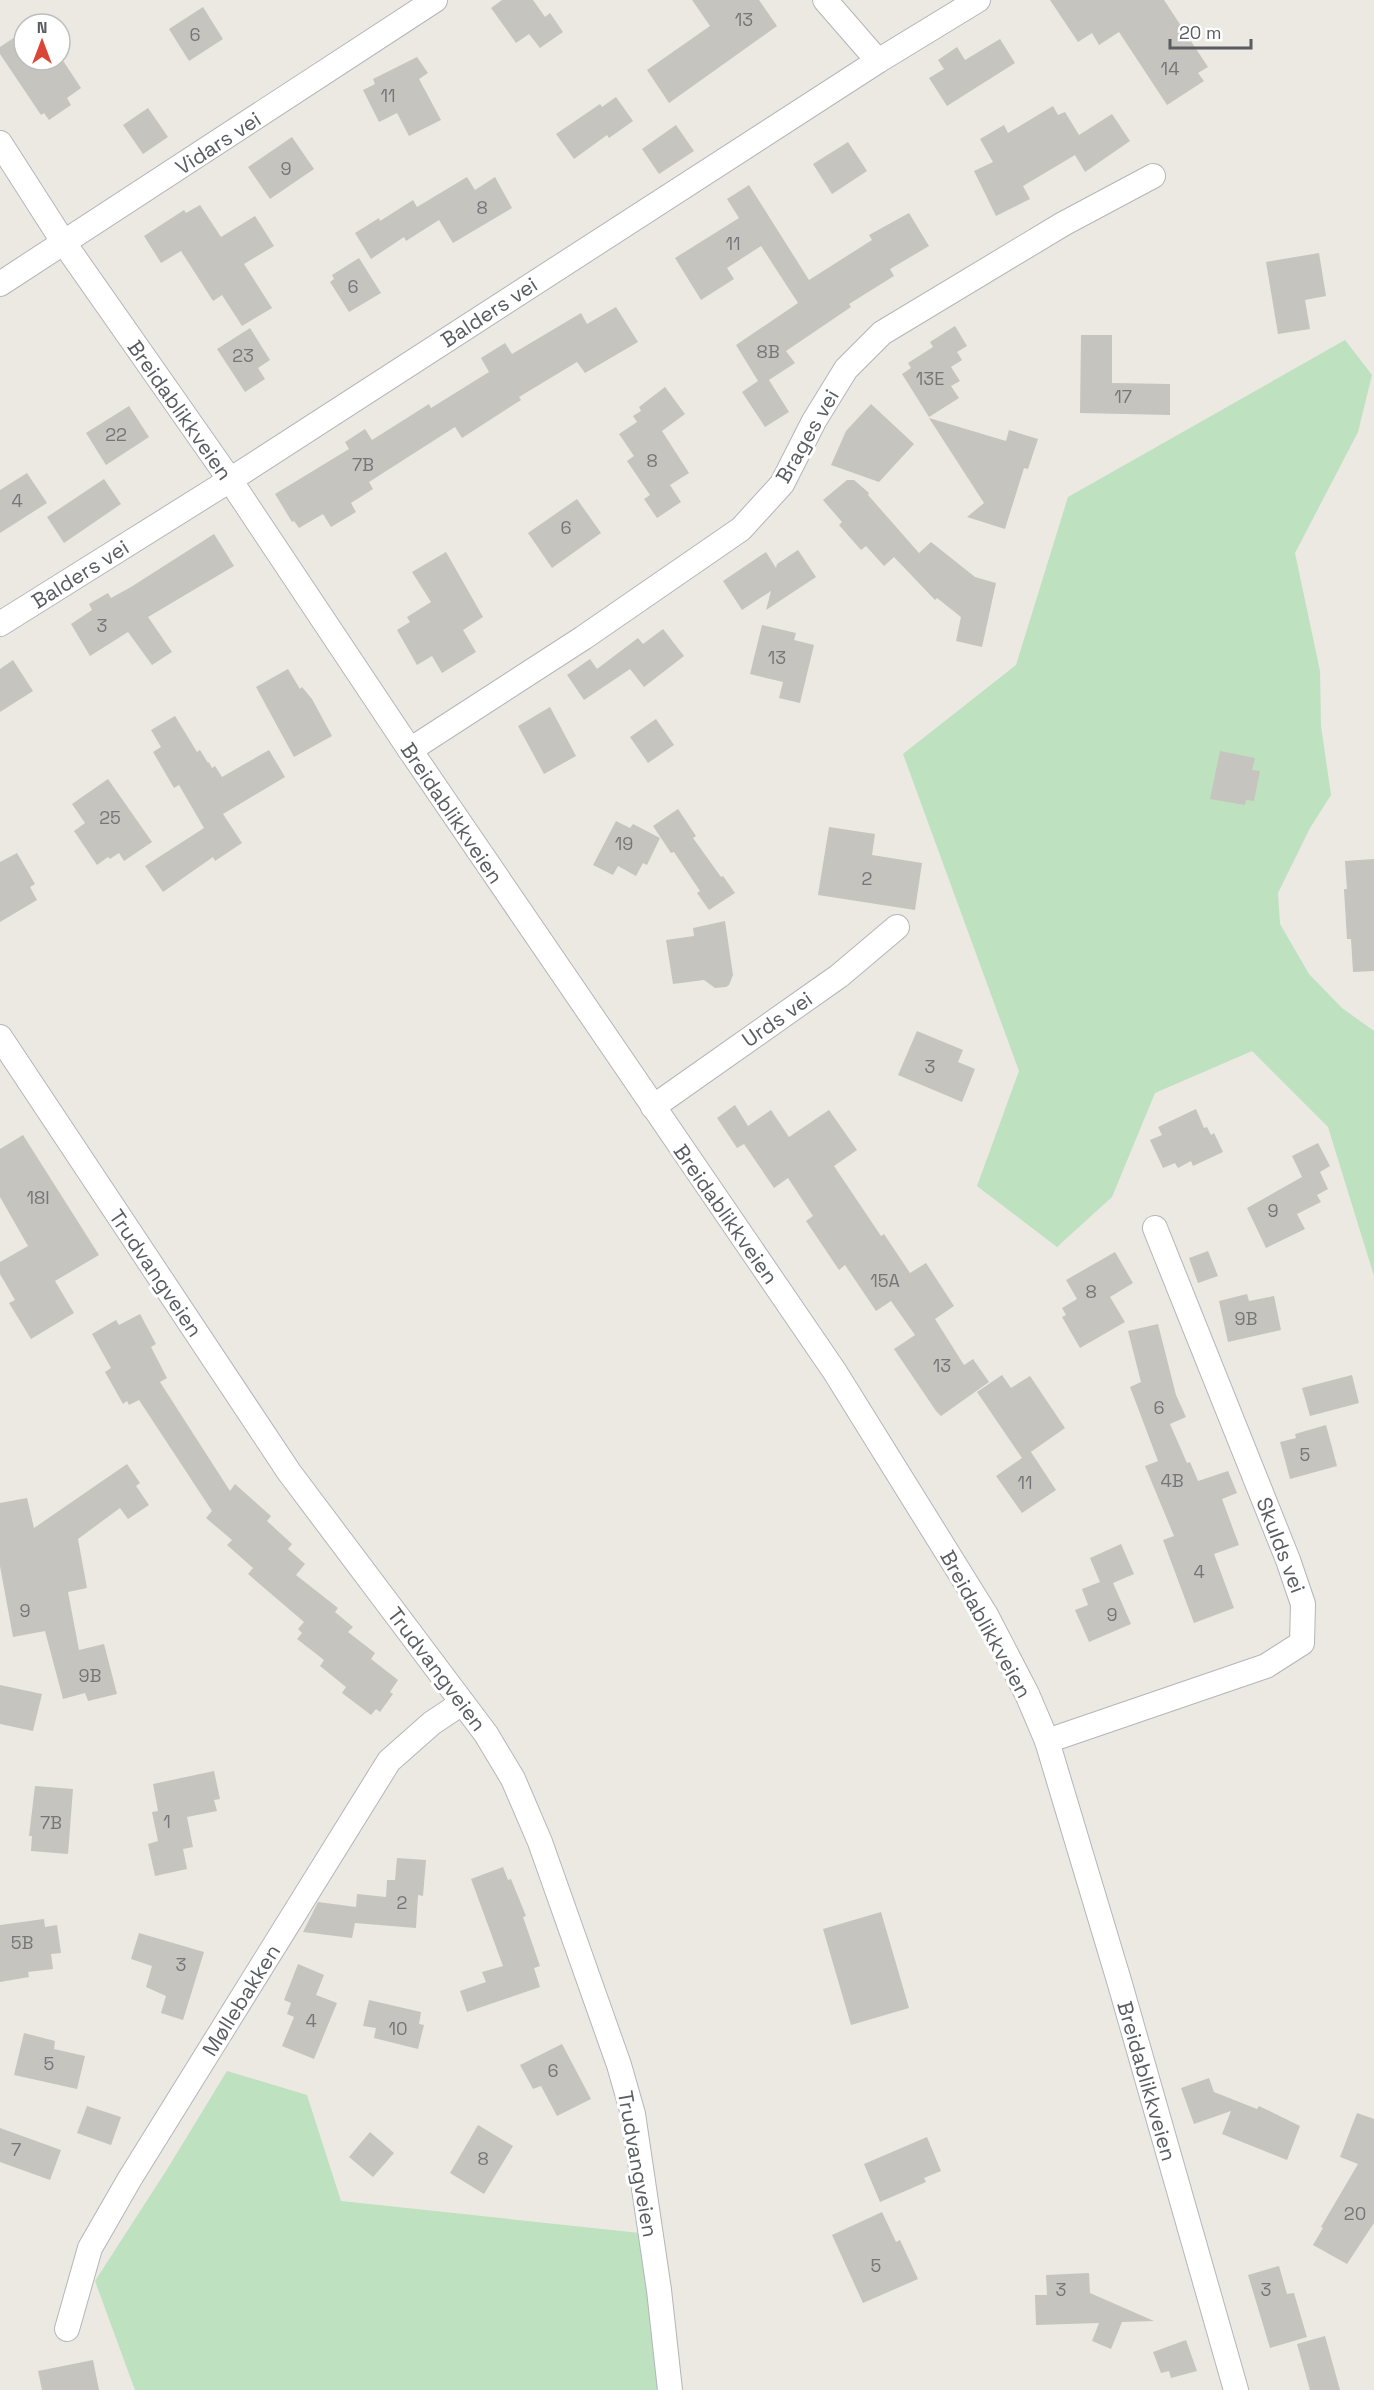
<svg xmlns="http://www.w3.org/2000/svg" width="1374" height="2390" font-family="'Space Grotesk',sans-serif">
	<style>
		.green { fill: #bee1bf }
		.building { fill: #c6c4be }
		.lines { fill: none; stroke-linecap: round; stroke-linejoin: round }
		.street-casing { stroke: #b3b6ba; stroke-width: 26 }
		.street { stroke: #fff; stroke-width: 24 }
		.labels { text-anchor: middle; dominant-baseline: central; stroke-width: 6; stroke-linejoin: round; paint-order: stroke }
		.number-label { font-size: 18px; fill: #747678 }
		.street-label { font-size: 21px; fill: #595c60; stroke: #fff }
	</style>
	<rect width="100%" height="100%" fill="#ebe9e1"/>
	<g class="green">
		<path d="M 1345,340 L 1372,375 L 1358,432 L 1295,553 L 1320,671 L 1321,726 L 1331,795 L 1310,828 L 1278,893 L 1280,924 L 1309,974 L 1342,1008 L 1374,1031 L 1374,1276 L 1328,1127 L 1252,1051 L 1155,1093 L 1112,1197 L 1057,1247 L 977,1186 L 1019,1071 L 903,754 L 1016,665 L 1068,497 Z"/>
		<path d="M 227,2071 L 307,2095 L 341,2201 L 649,2234 L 671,2390 L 135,2390 L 95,2281 L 166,2171 Z"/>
	</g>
	<g class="building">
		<path d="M 502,0 L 533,0 L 545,17 L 550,13 L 563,32 L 540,48 L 529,34 L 516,43 L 491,8 Z"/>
		<path d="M 692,0 L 759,0 L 777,26 L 669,103 L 647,70 L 710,26 Z"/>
		<path d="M 1050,0 L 1164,0 L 1208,67 L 1198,73 L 1204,81 L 1167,105 L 1119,32 L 1099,45 L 1092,33 L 1078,42 Z"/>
		<path d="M 203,7 L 223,39 L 189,61 L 169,29 Z"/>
		<path d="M 24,31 L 24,60 L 60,60 L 60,56 L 81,88 L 67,98 L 71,105 L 49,120 L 44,113 L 41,115 L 0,54 L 0,47 Z"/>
		<path d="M 1000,39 L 1015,63 L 947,106 L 929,78 L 944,69 L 938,60 L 957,47 L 965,60 Z"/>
		<path d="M 417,57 L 428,73 L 419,79 L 441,120 L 409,136 L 397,113 L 379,122 L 363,90 L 375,84 L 373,79 Z"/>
		<path d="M 616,97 L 633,121 L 609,138 L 607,135 L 574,159 L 556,134 L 600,104 L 602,107 Z"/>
		<path d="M 1053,106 L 1058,115 L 1065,112 L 1079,135 L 1112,114 L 1130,141 L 1085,172 L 1075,155 L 1023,186 L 1030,199 L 996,216 L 974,171 L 993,162 L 980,139 L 1004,125 L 1008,133 Z"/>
		<path d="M 148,108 L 168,137 L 143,154 L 123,125 Z"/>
		<path d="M 676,125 L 694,151 L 659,174 L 642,149 Z"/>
		<path d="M 292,137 L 314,169 L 270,199 L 248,167 Z"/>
		<path d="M 848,142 L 867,171 L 832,194 L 813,164 Z"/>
		<path d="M 467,177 L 475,190 L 495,177 L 512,208 L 453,243 L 439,220 L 406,241 L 404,237 L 371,259 L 355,233 L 379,218 L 380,221 L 413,200 L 417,207 Z"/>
		<path d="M 749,185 L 809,280 L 872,240 L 869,235 L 909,213 L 929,246 L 890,269 L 894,276 L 849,304 L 851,307 L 786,351 L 795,363 L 769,380 L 789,412 L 765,427 L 742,392 L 758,381 L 736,345 L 798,303 L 761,246 L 727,268 L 734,279 L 701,300 L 675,258 L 739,218 L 727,199 Z"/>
		<path d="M 200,205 L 221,237 L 255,216 L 274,246 L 244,264 L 272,308 L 242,326 L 222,295 L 213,301 L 181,251 L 161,263 L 144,236 L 184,210 L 186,213 Z"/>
		<path d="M 1319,253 L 1326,296 L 1305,300 L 1310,329 L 1278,334 L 1266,262 Z"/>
		<path d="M 359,258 L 381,293 L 349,312 L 330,282 L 334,279 L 332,275 Z"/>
		<path d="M 616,307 L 638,342 L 585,373 L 577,362 L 519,397 L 521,400 L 462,438 L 455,427 L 369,482 L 373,489 L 351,503 L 356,512 L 331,527 L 323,514 L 299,528 L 294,521 L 292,522 L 275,494 L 349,449 L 345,442 L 365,429 L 372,440 L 429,404 L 431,408 L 489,372 L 481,358 L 505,343 L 512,354 L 581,313 L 587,324 Z"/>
		<path d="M 955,326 L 967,346 L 957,352 L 962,360 L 951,367 L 960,381 L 951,386 L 959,398 L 929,417 L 902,374 L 911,368 L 908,363 L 933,347 L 930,342 Z"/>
		<path d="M 250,328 L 270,360 L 258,368 L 265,379 L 245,392 L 217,349 Z"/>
		<path d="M 1081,335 L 1112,335 L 1112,383 L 1170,384 L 1170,415 L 1080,413 Z"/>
		<path d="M 665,387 L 685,414 L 662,431 L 689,473 L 670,485 L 681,502 L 657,518 L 644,499 L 650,495 L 627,461 L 634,456 L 619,434 L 637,422 L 633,416 L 641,411 L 639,407 Z"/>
		<path d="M 871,404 L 914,444 L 879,482 L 831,465 L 846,431 Z"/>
		<path d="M 129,406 L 149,437 L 106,465 L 86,433 Z"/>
		<path d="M 929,418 L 1006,441 L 1009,430 L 1038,439 L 1028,469 L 1024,468 L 1005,529 L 967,517 L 984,503 Z"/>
		<path d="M 27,473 L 47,503 L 0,533 L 0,490 Z"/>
		<path d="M 104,479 L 121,504 L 64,543 L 47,517 Z"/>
		<path d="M 847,480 L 854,480 L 869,493 L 868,495 L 919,553 L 931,542 L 975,577 L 996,583 L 982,647 L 956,641 L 961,617 L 937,598 L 935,600 L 894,557 L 884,566 L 866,546 L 861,550 L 839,525 L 842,522 L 823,500 Z"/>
		<path d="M 577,499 L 601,533 L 552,568 L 528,533 Z"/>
		<path d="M 214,534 L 234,566 L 148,617 L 172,652 L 152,665 L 128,632 L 90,656 L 71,624 L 92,610 L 89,604 L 108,593 L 111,598 L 131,587 Z"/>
		<path d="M 798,550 L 816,577 L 766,610 L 771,591 L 742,610 L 723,581 L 766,552 L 776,568 L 777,564 Z"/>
		<path d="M 446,552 L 483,617 L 463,630 L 476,652 L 442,673 L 432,656 L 417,665 L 397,630 L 410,622 L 407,617 L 431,602 L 412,572 Z"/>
		<path d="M 762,625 L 796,633 L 794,640 L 814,645 L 800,703 L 779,698 L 783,682 L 750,674 Z"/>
		<path d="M 663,629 L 684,656 L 644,687 L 630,669 L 584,700 L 567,675 L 590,659 L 597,669 L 638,638 L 643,644 Z"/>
		<path d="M 13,660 L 33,691 L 0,712 L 0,669 Z"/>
		<path d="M 288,669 L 300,689 L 302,687 L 312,699 L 332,736 L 294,757 L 256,687 Z"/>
		<path d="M 550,707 L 576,756 L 544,774 L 518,726 Z"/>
		<path d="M 175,716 L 197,752 L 200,750 L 208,763 L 209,762 L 212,768 L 215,766 L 222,777 L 269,750 L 285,777 L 223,814 L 242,843 L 215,861 L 213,857 L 163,892 L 145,866 L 204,828 L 179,785 L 174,788 L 153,752 L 161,747 L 151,730 Z"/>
		<path d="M 656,719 L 674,745 L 648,763 L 630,737 Z"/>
		<path d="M 1220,751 L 1255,758 L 1252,770 L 1260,771 L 1254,801 L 1246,800 L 1245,805 L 1210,799 Z"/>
		<path d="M 108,779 L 152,842 L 124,861 L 119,853 L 110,859 L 108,857 L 97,865 L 74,831 L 85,823 L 72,804 Z"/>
		<path d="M 678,809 L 696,836 L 693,838 L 721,877 L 723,876 L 735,893 L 709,910 L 697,893 L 700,891 L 674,852 L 671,853 L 653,826 Z"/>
		<path d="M 616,821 L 630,828 L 633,824 L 660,838 L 647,865 L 643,863 L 636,876 L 618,866 L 613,875 L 593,865 Z"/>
		<path d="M 829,827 L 875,834 L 872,855 L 922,863 L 915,910 L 818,895 Z"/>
		<path d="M 17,853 L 35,884 L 30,887 L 37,900 L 0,922 L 0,862 Z"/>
		<path d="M 1374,859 L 1374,971 L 1353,972 L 1351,939 L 1347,939 L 1344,889 L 1347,889 L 1345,861 Z"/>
		<path d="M 725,921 L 733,975 L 729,985 L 726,987 L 715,988 L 704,980 L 673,984 L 666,940 L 694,936 L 693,928 Z"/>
		<path d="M 917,1031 L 963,1050 L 958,1062 L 975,1069 L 962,1102 L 898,1075 Z"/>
		<path d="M 735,1105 L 748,1126 L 771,1110 L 789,1137 L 829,1110 L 857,1150 L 834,1166 L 881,1236 L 884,1234 L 910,1273 L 926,1263 L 954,1306 L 935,1319 L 964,1365 L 973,1359 L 989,1382 L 941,1416 L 936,1411 L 894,1349 L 915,1335 L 891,1301 L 876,1311 L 845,1265 L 839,1270 L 806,1221 L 813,1216 L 788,1178 L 774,1188 L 744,1144 L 737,1148 L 717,1118 Z"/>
		<path d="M 1196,1109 L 1204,1128 L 1207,1127 L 1211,1135 L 1214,1133 L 1223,1152 L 1193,1166 L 1191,1161 L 1178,1168 L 1175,1163 L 1163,1168 L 1150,1140 L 1162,1135 L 1158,1127 Z"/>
		<path d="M 23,1135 L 99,1255 L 55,1281 L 74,1313 L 31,1339 L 9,1303 L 15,1300 L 0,1274 L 0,1262 L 28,1246 L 0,1197 L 0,1149 Z"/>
		<path d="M 1318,1143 L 1330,1166 L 1320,1172 L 1328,1189 L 1317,1195 L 1321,1202 L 1297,1214 L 1305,1229 L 1266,1248 L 1247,1208 L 1302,1177 L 1292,1156 Z"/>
		<path d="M 1208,1251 L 1218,1276 L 1198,1283 L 1189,1258 Z"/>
		<path d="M 1115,1252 L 1133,1283 L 1110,1297 L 1125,1322 L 1080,1348 L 1062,1317 L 1066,1315 L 1062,1308 L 1077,1299 L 1066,1280 Z"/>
		<path d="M 1247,1294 L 1249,1301 L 1274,1296 L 1281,1330 L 1228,1342 L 1219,1301 Z"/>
		<path d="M 140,1314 L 156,1344 L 151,1347 L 167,1378 L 160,1382 L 230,1491 L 235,1484 L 271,1516 L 267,1521 L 292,1544 L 288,1549 L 305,1564 L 296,1575 L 338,1608 L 335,1612 L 353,1627 L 348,1632 L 375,1653 L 371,1659 L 398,1680 L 390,1692 L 393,1694 L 380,1712 L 376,1709 L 371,1715 L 342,1693 L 346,1687 L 320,1666 L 324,1660 L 297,1639 L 302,1633 L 298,1629 L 304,1622 L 248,1574 L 253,1568 L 227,1545 L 232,1540 L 206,1518 L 212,1511 L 139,1400 L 129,1405 L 127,1401 L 123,1404 L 105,1372 L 111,1368 L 92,1334 L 116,1320 L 119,1325 Z"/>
		<path d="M 1158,1324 L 1176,1395 L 1186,1417 L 1170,1424 L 1187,1463 L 1190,1462 L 1198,1481 L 1228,1471 L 1237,1493 L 1222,1499 L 1239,1545 L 1214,1554 L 1234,1608 L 1194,1623 L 1163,1540 L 1174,1536 L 1145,1466 L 1158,1461 L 1130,1387 L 1141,1382 L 1128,1331 Z"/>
		<path d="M 1002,1375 L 1011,1388 L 1030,1376 L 1065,1428 L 1028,1454 L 1031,1452 L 1056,1490 L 1022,1513 L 996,1476 L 1022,1458 L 977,1392 Z"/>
		<path d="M 1352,1375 L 1359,1403 L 1310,1416 L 1302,1388 Z"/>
		<path d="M 1326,1425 L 1337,1466 L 1290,1479 L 1280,1442 L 1296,1438 L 1295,1434 Z"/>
		<path d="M 127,1464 L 140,1483 L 136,1486 L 149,1505 L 128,1519 L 120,1508 L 78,1539 L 87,1588 L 68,1592 L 79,1650 L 104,1644 L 117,1694 L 88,1701 L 85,1693 L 63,1699 L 45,1631 L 13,1637 L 0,1566 L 0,1503 L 27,1498 L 34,1528 Z"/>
		<path d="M 1121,1544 L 1134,1574 L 1113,1583 L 1131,1624 L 1089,1642 L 1075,1610 L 1088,1605 L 1082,1589 L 1100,1582 L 1090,1558 Z"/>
		<path d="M 0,1685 L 42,1694 L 33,1731 L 0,1724 Z"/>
		<path d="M 214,1771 L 220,1799 L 214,1800 L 217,1811 L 187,1817 L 193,1847 L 183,1849 L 187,1869 L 155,1876 L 148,1844 L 158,1841 L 152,1812 L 158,1811 L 153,1784 Z"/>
		<path d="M 35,1786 L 73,1789 L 68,1854 L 31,1851 L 32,1836 L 29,1836 Z"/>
		<path d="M 397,1858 L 426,1860 L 423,1896 L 418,1895 L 416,1928 L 355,1923 L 352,1938 L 303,1932 L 318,1902 L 356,1907 L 357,1894 L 386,1897 L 387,1880 L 395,1880 Z"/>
		<path d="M 503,1867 L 508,1880 L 511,1879 L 526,1916 L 523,1917 L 540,1966 L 534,1968 L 540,1987 L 467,2012 L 460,1991 L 486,1982 L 482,1972 L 503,1966 L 471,1879 Z"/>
		<path d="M 881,1912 L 909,2008 L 851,2025 L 823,1929 Z"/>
		<path d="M 44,1919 L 45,1927 L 57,1925 L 61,1953 L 51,1954 L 53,1969 L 28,1972 L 29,1977 L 0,1982 L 0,1925 Z"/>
		<path d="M 139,1933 L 204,1952 L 183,2020 L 161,2013 L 166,1996 L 146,1987 L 152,1966 L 131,1959 Z"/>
		<path d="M 298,1964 L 324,1975 L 316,1995 L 337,2003 L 314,2059 L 282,2046 L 294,2017 L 287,2014 L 291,2003 L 284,2000 Z"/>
		<path d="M 369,2000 L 421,2012 L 419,2024 L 424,2025 L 418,2049 L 374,2038 L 376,2028 L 363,2026 Z"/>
		<path d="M 24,2033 L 55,2041 L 54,2049 L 85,2056 L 77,2089 L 14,2075 Z"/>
		<path d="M 562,2044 L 591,2099 L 557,2116 L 541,2086 L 533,2089 L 520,2065 Z"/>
		<path d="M 1209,2078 L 1214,2092 L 1257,2109 L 1259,2106 L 1300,2126 L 1287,2160 L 1222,2134 L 1231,2111 L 1194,2124 L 1181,2088 Z"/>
		<path d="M 87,2106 L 121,2117 L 111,2145 L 77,2133 Z"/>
		<path d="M 1357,2113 L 1374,2119 L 1374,2223 L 1347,2264 L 1313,2245 L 1323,2228 L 1321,2227 L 1358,2164 L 1340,2157 Z"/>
		<path d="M 478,2125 L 513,2146 L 484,2194 L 450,2173 Z"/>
		<path d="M 0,2128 L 61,2150 L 50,2180 L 0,2162 Z"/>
		<path d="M 370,2132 L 394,2153 L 373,2177 L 349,2157 Z"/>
		<path d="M 927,2137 L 941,2171 L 924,2178 L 926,2182 L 880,2202 L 864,2164 Z"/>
		<path d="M 882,2212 L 896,2242 L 900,2240 L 918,2279 L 863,2303 L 832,2235 Z"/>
		<path d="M 1279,2266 L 1287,2294 L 1294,2293 L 1307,2337 L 1270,2348 L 1248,2275 Z"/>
		<path d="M 1089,2273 L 1090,2293 L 1154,2321 L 1122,2322 L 1111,2349 L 1092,2341 L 1099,2323 L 1036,2325 L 1035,2295 L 1047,2295 L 1046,2275 Z"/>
		<path d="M 1325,2336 L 1340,2390 L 1310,2390 L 1297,2344 Z"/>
		<path d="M 1186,2340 L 1197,2371 L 1171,2378 L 1169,2371 L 1161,2373 L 1153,2352 Z"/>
		<path d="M 93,2360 L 99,2390 L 42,2390 L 38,2371 Z"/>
	</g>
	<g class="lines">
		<g class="street-casing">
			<g id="street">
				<path d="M 825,0 L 878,61"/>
				<path d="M 0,143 L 64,243 L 230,480 L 410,750 L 835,1372 L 986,1615 L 1027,1694 L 1047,1741 L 1120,1984 L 1236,2390"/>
				<path d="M 0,284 L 435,0"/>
				<path d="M 0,624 L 230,480 L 878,61 L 978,0"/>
				<path d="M 410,750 L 583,638 L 741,529 L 782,484 L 814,421 L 846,369 L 882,333 L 1063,224 L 1153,176"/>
				<path d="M 0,1037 L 289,1472 L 486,1734 L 513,1779 L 540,1842 L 619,2065 L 633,2114 L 659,2290 L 670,2390"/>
				<path d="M 653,1107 L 839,976 L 897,927"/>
				<path d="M 1047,1741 L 1266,1666 L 1302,1643 L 1303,1604 L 1288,1560 L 1155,1228"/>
				<path d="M 67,2329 L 90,2248 L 129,2180 L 389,1761 L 432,1723 L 462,1703"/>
			</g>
		</g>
		<use href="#street" class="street"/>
	</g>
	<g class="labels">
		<g class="number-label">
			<text x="744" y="19">13</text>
			<text x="195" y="34">6</text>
			<text x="1170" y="68">14</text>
			<text x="388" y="95">11</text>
			<text x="286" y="168">9</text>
			<text x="482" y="207">8</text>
			<text x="733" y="243">11</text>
			<text x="353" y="286">6</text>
			<text x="768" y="351">8B</text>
			<text x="243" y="355">23</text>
			<text x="930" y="378">13E</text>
			<text x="1123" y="396">17</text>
			<text x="116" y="434">22</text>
			<text x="652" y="460">8</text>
			<text x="363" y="464">7B</text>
			<text x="17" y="500">4</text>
			<text x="566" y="527">6</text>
			<text x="102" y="625">3</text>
			<text x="777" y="657">13</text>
			<text x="110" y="817">25</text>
			<text x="624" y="843">19</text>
			<text x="867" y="878">2</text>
			<text x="930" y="1066">3</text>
			<text x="38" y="1197">18I</text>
			<text x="1273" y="1210">9</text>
			<text x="885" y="1280">15A</text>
			<text x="1091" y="1291">8</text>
			<text x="1246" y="1318">9B</text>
			<text x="942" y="1365">13</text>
			<text x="1159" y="1407">6</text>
			<text x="1305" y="1454">5</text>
			<text x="1172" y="1480">4B</text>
			<text x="1025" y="1482">11</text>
			<text x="1199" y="1571">4</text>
			<text x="25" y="1610">9</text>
			<text x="1112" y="1614">9</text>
			<text x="90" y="1675">9B</text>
			<text x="167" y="1821">1</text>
			<text x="51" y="1822">7B</text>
			<text x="402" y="1902">2</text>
			<text x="22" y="1942">5B</text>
			<text x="181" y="1964">3</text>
			<text x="311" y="2020">4</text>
			<text x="398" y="2028">10</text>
			<text x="49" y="2063">5</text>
			<text x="553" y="2070">6</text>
			<text x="16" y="2149">7</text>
			<text x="483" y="2158">8</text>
			<text x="1355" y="2213">20</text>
			<text x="876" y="2265">5</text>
			<text x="1061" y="2289">3</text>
			<text x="1266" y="2289">3</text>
		</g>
		<g class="street-label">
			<text transform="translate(218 143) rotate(-33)">Vidars vei</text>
			<text transform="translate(489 312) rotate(-33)">Balders vei</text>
			<text transform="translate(180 410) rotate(55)">Breidablikkveien</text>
			<text transform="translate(807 436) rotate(-60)">Brages vei</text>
			<text transform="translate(80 574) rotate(-32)">Balders vei</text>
			<text transform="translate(452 813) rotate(56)">Breidablikkveien</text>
			<text transform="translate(777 1019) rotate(-35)">Urds vei</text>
			<text transform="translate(726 1214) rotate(55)">Breidablikkveien</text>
			<text transform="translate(156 1273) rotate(56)">Trudvangveien</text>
			<text transform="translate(1281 1545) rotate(69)">Skulds vei</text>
			<text transform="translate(986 1624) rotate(61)">Breidablikkveien</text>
			<text transform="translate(437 1669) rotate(53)">Trudvangveien</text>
			<text transform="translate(241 2000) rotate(-58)">Møllebakken</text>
			<text transform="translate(1147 2081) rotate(74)">Breidablikkveien</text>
			<text transform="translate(638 2164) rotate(80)">Trudvangveien</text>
		</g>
	</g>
	<g transform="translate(42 42)"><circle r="28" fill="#ffffff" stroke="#bdbebf" stroke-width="1.5"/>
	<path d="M0-4.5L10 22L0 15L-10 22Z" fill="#db4537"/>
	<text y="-9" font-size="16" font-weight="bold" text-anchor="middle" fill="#595c60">N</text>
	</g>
	<path d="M1170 39v9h81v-9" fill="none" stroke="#595c60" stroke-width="3"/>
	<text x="1179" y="39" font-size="18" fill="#595c60" stroke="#ffffff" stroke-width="4.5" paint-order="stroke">20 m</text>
</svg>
